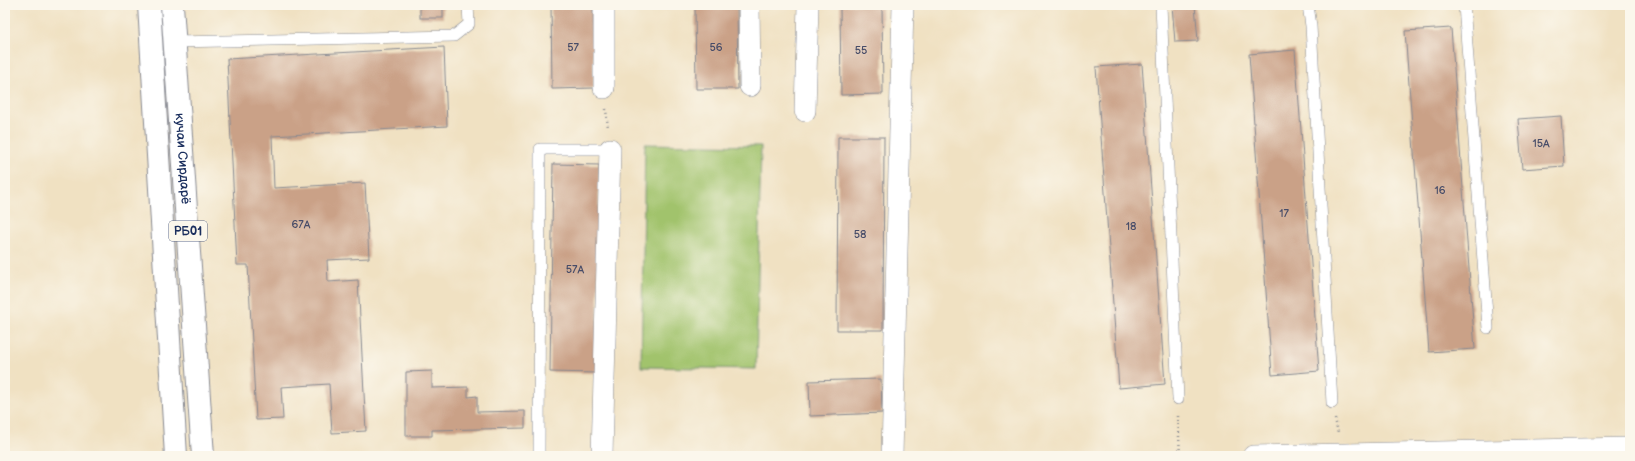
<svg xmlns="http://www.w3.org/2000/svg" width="1635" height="461" font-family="'Balsamiq Sans',sans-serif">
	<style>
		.green { fill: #a1c36c; stroke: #5e7965 }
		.building { fill: #caa187 }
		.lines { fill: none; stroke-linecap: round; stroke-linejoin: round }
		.lane-casing { stroke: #868890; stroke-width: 12 }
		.street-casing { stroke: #868890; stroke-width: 22 }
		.highway-casing { stroke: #868890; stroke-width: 24 }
		.path { stroke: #868890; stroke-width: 2.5; stroke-dasharray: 1 3; stroke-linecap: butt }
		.lane { stroke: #fff; stroke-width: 11 }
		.street { stroke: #fff; stroke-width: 21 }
		.highway { stroke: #fff; stroke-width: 22 }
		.labels { text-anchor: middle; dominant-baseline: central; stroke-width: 4; stroke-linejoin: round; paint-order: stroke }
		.number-label { font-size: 11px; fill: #474c68 }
		.shield { fill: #fbf7ec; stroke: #5e6b89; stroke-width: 1 }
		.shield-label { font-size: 12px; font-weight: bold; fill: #1b2f5e }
		.street-label { font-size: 13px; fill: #1b2f5e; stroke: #fbf7ec }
	</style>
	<rect width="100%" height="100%" fill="#fbf7ec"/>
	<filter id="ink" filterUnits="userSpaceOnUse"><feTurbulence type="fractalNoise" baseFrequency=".025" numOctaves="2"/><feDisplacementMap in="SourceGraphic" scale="8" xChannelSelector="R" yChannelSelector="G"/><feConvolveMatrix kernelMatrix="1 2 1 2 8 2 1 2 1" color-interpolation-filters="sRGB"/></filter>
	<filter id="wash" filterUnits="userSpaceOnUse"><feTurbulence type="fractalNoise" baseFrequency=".012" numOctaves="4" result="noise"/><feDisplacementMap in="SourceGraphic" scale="16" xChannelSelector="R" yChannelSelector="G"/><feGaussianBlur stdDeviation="0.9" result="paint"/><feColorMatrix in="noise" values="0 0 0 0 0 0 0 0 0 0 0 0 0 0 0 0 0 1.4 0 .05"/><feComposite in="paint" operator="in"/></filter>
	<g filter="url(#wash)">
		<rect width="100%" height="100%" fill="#f0e1c2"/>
		<path class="green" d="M 645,144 L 761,146 L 756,369 L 641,367 Z"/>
		<g id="blocks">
			<g class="building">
				<rect x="420" y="5" width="23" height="13"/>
				<path d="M 551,5 L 593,5 L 594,88 L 552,89 Z"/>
				<path d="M 695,5 L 737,5 L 738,89 L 696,89 Z"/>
				<path d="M 840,5 L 882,5 L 883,94 L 841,95 Z"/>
				<path d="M 1172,5 L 1195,5 L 1198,41 L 1175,42 Z"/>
				<path d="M 1451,28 L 1475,349 L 1429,352 L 1405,31 Z"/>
				<path d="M 444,47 L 447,126 L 272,136 L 274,188 L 365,183 L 369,258 L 327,260 L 328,282 L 358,280 L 366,431 L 332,433 L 329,384 L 281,387 L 283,419 L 256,420 L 248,265 L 237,265 L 227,59 Z"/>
				<path d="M 1295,50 L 1319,371 L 1272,375 L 1249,54 Z"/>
				<path d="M 1142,64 L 1165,384 L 1119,388 L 1096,67 Z"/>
				<path d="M 1561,116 L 1564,166 L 1522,169 L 1518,119 Z"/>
				<path d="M 838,137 L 884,137 L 883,330 L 837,330 Z"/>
				<path d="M 553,164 L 599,165 L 597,373 L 550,372 Z"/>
				<path d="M 432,371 L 432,388 L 468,387 L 468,397 L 477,396 L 477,412 L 525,411 L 525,428 L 432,430 L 432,436 L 406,436 L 406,372 Z"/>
				<path d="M 881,379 L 882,413 L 810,416 L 809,381 Z"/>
			</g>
		</g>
	</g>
	<g filter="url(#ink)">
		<use href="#blocks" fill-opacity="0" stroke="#868890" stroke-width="1"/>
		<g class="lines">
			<g class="lane-casing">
				<g id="lane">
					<path d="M 1161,5 L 1178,399"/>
					<path d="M 1308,5 L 1311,26 L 1332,403"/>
					<path d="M 1464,5 L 1488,328"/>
					<path d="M 175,42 L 454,36 L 469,24 L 468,5"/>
					<path d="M 539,456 L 540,149 L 610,149"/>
				</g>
			</g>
			<g class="street-casing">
				<g id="street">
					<path d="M 604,5 L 604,88"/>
					<path d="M 749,5 L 750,86"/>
					<path d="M 805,111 L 808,5"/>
					<path d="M 602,456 L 610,149"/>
					<path d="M 892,456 L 903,5"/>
					<path d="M 1253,456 L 1630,448"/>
				</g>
			</g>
			<g class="highway-casing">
				<g id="highway">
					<path d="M 149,5 L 176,456"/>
					<path id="s1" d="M 172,5 L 203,456"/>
				</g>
			</g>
			<g class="path">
				<path d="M 606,109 L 608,128"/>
				<path d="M 1178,416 L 1180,456"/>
				<path d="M 1335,419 L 1338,432"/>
			</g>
			<use href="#lane" class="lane"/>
			<use href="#street" class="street"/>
			<use href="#highway" class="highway"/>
		</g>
	</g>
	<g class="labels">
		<g class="number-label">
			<text x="573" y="47">57</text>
			<text x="716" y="47">56</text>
			<text x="861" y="50">55</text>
			<text x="1541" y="143">15А</text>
			<text x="1440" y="190">16</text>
			<text x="1284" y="213">17</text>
			<text x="301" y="224">67А</text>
			<text x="1131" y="226">18</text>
			<text x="860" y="234">58</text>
			<text x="575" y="269">57А</text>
		</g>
		<rect class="shield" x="169" y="221" width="38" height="20" rx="3"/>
		<g class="shield-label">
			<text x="188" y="231">РБ01</text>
		</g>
		<g class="street-label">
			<text stroke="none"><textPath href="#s1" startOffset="154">кучаи Сирдарё</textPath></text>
		</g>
	</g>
	<rect width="1635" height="461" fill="none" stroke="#fbf7ec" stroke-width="20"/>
</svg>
